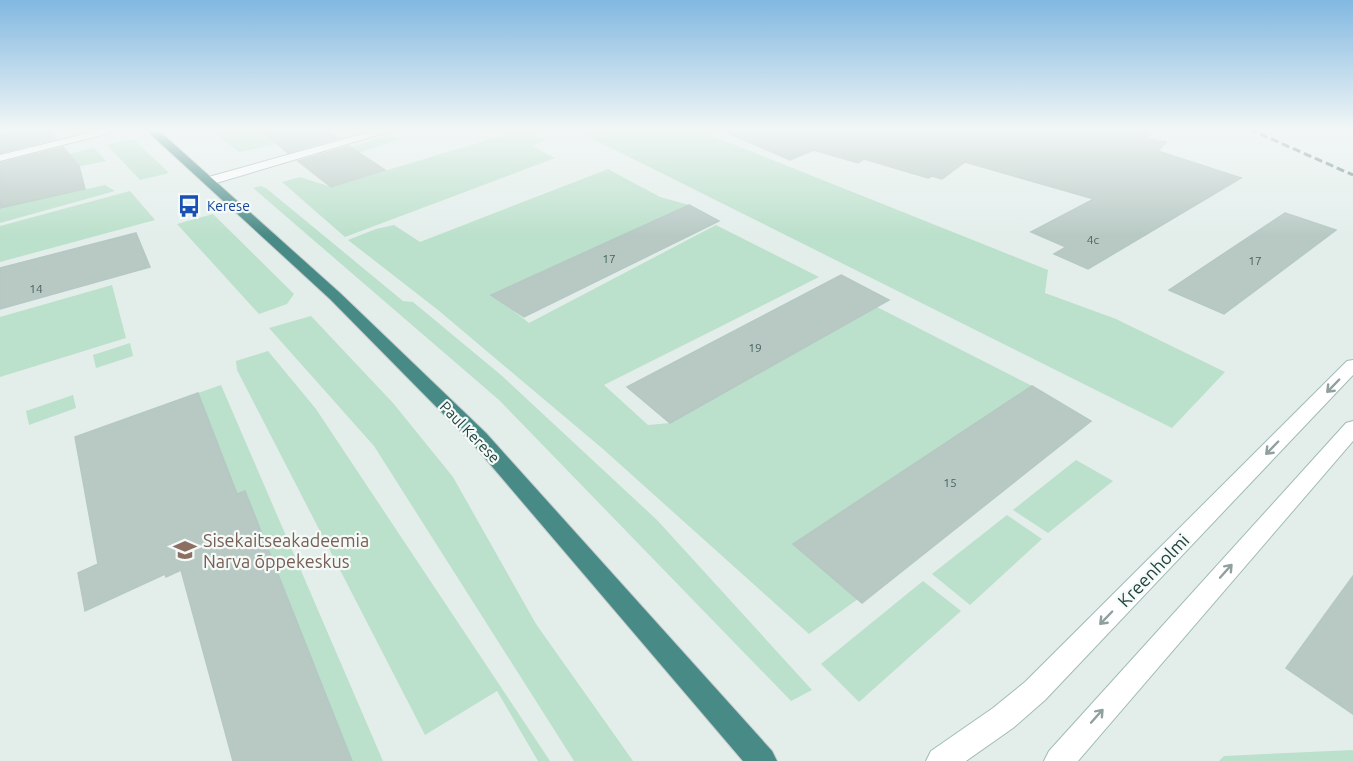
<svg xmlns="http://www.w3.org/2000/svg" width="1353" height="761" font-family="Ubuntu,sans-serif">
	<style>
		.green { fill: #bbe0cb }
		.building { fill: #b8c9c4; stroke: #b5c8c3; stroke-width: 1.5 }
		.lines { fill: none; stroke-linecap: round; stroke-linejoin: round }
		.minor-casing { stroke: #a5b7b3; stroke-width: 2 }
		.secondary-casing { stroke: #a1bbb5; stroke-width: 2 }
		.trunk-casing { stroke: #c1cac9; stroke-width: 2 }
		.minor { fill: #fff; fill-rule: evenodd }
		.secondary { fill: #fff; fill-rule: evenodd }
		.trunk { fill: #488a85; fill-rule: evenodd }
		.rail { stroke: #5c7c78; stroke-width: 3; stroke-dasharray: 8 4; stroke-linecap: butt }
		.oneway { stroke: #90a09e }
		.labels { text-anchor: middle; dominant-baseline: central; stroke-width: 4.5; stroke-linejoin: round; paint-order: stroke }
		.number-label { font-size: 12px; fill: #48635f }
		.far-transit-label { font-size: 14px; fill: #164399; stroke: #f4faf8; text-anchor: start }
		.street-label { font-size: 15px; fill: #22413d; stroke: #f4faf8 }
		.near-education-label { font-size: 18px; fill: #785e54; stroke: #f4faf8; text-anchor: start }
		.near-street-label { font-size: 18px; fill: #22413d; stroke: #f4faf8 }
	</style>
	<rect width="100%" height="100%" fill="#e3eeeb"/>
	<g class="green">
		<path d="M 209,129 L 257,129 L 277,144 L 239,152 Z"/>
		<path d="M 524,129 L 546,140 L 532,146 L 555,158 L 345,237 L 282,182 L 300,177 L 331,187 Z"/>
		<path d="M 573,129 L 695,129 L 1048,270 L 1045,293 L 1116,319 L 1225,372 L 1172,428 Z"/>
		<path d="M 391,135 L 401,139 L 351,155 L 341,150 Z"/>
		<path d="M 133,139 L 166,170 L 169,173 L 140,180 L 107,145 Z"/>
		<path d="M 94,148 L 106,161 L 72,168 L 0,171 Z"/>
		<path d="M 608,169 L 660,197 L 689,205 L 492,294 L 529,323 L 716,225 L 819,277 L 604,385 L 648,425 L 670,423 L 877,307 L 1032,386 L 793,544 L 858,599 L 809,634 L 603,449 L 438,310 L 348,240 L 376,229 L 394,225 L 420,242 Z"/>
		<path d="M 105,185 L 115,191 L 0,223 L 0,208 Z"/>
		<path d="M 260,186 L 266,188 L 403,301 L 413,302 L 501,375 L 657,520 L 812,690 L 791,701 L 499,400 L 253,188 Z"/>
		<path d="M 130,191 L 155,220 L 0,262 L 0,226 Z"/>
		<path d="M 213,214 L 294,294 L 287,304 L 259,314 L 177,224 Z"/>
		<path d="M 112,285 L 126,338 L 0,377 L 0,317 Z"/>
		<path d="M 311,316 L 393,403 L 453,477 L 536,624 L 633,761 L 574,761 L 374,446 L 269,328 Z"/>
		<path d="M 130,343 L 133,356 L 96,368 L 93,355 Z"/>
		<path d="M 268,351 L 316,409 L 550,761 L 538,761 L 497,691 L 425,735 L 237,370 L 236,361 Z"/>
		<path d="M 221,385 L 383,761 L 352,761 L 245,491 L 237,494 L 198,393 Z"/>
		<path d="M 73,395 L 76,408 L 29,425 L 26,411 Z"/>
		<path d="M 1076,460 L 1113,481 L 1048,533 L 1013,510 Z"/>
		<path d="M 1007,515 L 1042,539 L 970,605 L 932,574 Z"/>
		<path d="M 923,581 L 961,611 L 859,702 L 821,664 Z"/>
		<path d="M 1353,750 L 1353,761 L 1219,761 L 1224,756 Z"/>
	</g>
	<g class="building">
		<path d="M 19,129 L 48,129 L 56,139 L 0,153 L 0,134 Z"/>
		<path d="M 259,129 L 325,129 L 338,138 L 288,153 Z"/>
		<path d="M 719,129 L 1154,129 L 1146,138 L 1166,142 L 1158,151 L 1241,178 L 1088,269 L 1054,254 L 1066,247 L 1031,232 L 1094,199 L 965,162 L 942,179 L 932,176 L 928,178 L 864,159 L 858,163 L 814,150 L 790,160 Z"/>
		<path d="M 349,146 L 385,170 L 331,187 L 298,161 Z"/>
		<path d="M 63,147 L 79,166 L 85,189 L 0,208 L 0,163 Z"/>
		<path d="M 689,205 L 719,221 L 524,317 L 491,295 Z"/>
		<path d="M 1285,213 L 1336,230 L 1224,314 L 1169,290 Z"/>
		<path d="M 136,233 L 150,267 L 0,309 L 0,268 Z"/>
		<path d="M 841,275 L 889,300 L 670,423 L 627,387 Z"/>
		<path d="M 1032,386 L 1091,421 L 862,603 L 793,544 Z"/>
		<path d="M 198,393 L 237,494 L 245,491 L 352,761 L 233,761 L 181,570 L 166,577 L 165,574 L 85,611 L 78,573 L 98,564 L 75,437 Z"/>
		<path d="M 1353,576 L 1353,714 L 1286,668 Z"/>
	</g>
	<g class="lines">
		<g class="minor-casing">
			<g id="minor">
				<path d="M 105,129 L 125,129 L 0,161 L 0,155 Z"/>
				<path d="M 380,129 L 398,129 L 213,184 L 209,185 L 203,181 L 205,178 Z"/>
			</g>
		</g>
		<g class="secondary-casing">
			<g id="secondary">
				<path d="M 1353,360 L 1353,375 L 1045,700 L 1013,728 L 966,761 L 926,761 L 931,751 L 993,708 L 1025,682 L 1347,361 Z"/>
				<path d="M 1353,421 L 1353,441 L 1078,761 L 1044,761 L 1049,751 L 1346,423 Z"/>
			</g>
		</g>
		<g class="trunk-casing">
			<path id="trunk" d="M 145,129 L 157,129 L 340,293 L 486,433 L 772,751 L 777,761 L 743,761 L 472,443 L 330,299 Z"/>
		</g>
		<use href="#minor" class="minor"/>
		<use href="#secondary" class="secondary"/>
		<use href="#trunk" class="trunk"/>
		<path class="rail" d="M 1249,129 L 1353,175"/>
	</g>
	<defs><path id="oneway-shaft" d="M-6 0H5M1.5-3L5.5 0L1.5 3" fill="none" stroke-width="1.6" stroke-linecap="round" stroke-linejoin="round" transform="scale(1.5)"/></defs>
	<g class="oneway">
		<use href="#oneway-shaft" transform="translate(1333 386) rotate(134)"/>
		<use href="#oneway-shaft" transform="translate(1272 448) rotate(134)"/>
		<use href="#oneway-shaft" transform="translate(1226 571) rotate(-48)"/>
		<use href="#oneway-shaft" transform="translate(1106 618) rotate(134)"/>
		<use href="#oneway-shaft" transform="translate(1097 716) rotate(-48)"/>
	</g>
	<linearGradient id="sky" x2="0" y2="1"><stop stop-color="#82b8e1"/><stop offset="0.55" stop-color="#f2f7f6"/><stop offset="1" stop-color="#f2f7f6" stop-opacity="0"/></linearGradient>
	<rect width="1353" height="236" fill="url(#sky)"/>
	<defs>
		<g id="bus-bare" transform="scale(1.8)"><path d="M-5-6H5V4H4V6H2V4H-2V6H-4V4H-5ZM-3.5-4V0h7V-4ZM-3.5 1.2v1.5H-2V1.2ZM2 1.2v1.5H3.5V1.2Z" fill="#1a4fb4" stroke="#f4faf8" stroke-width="2.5" paint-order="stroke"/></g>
		<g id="university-bare" transform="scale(1.8)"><path d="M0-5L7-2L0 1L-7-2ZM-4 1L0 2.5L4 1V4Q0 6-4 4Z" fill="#8d6e63" stroke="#f4faf8" stroke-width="2.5" paint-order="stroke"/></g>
	</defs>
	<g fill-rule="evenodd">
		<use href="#bus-bare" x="189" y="206"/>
		<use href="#university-bare" x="185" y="550"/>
	</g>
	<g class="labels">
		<g class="number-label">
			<text x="1093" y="239">4c</text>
			<text x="609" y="258">17</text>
			<text x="1255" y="260">17</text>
			<text x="36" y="288">14</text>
			<text x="755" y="347">19</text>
			<text x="950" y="482">15</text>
		</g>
		<g class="far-transit-label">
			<text x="207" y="206">Kerese</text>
		</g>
		<g class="street-label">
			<text transform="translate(470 432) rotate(46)">Paul Kerese</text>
		</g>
		<g class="near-education-label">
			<text x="203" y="540">Sisekaitseakadeemia<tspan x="203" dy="21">Narva õppekeskus</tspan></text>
		</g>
		<g class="near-street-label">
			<text transform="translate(1153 570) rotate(-46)">Kreenholmi</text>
		</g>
	</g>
</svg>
